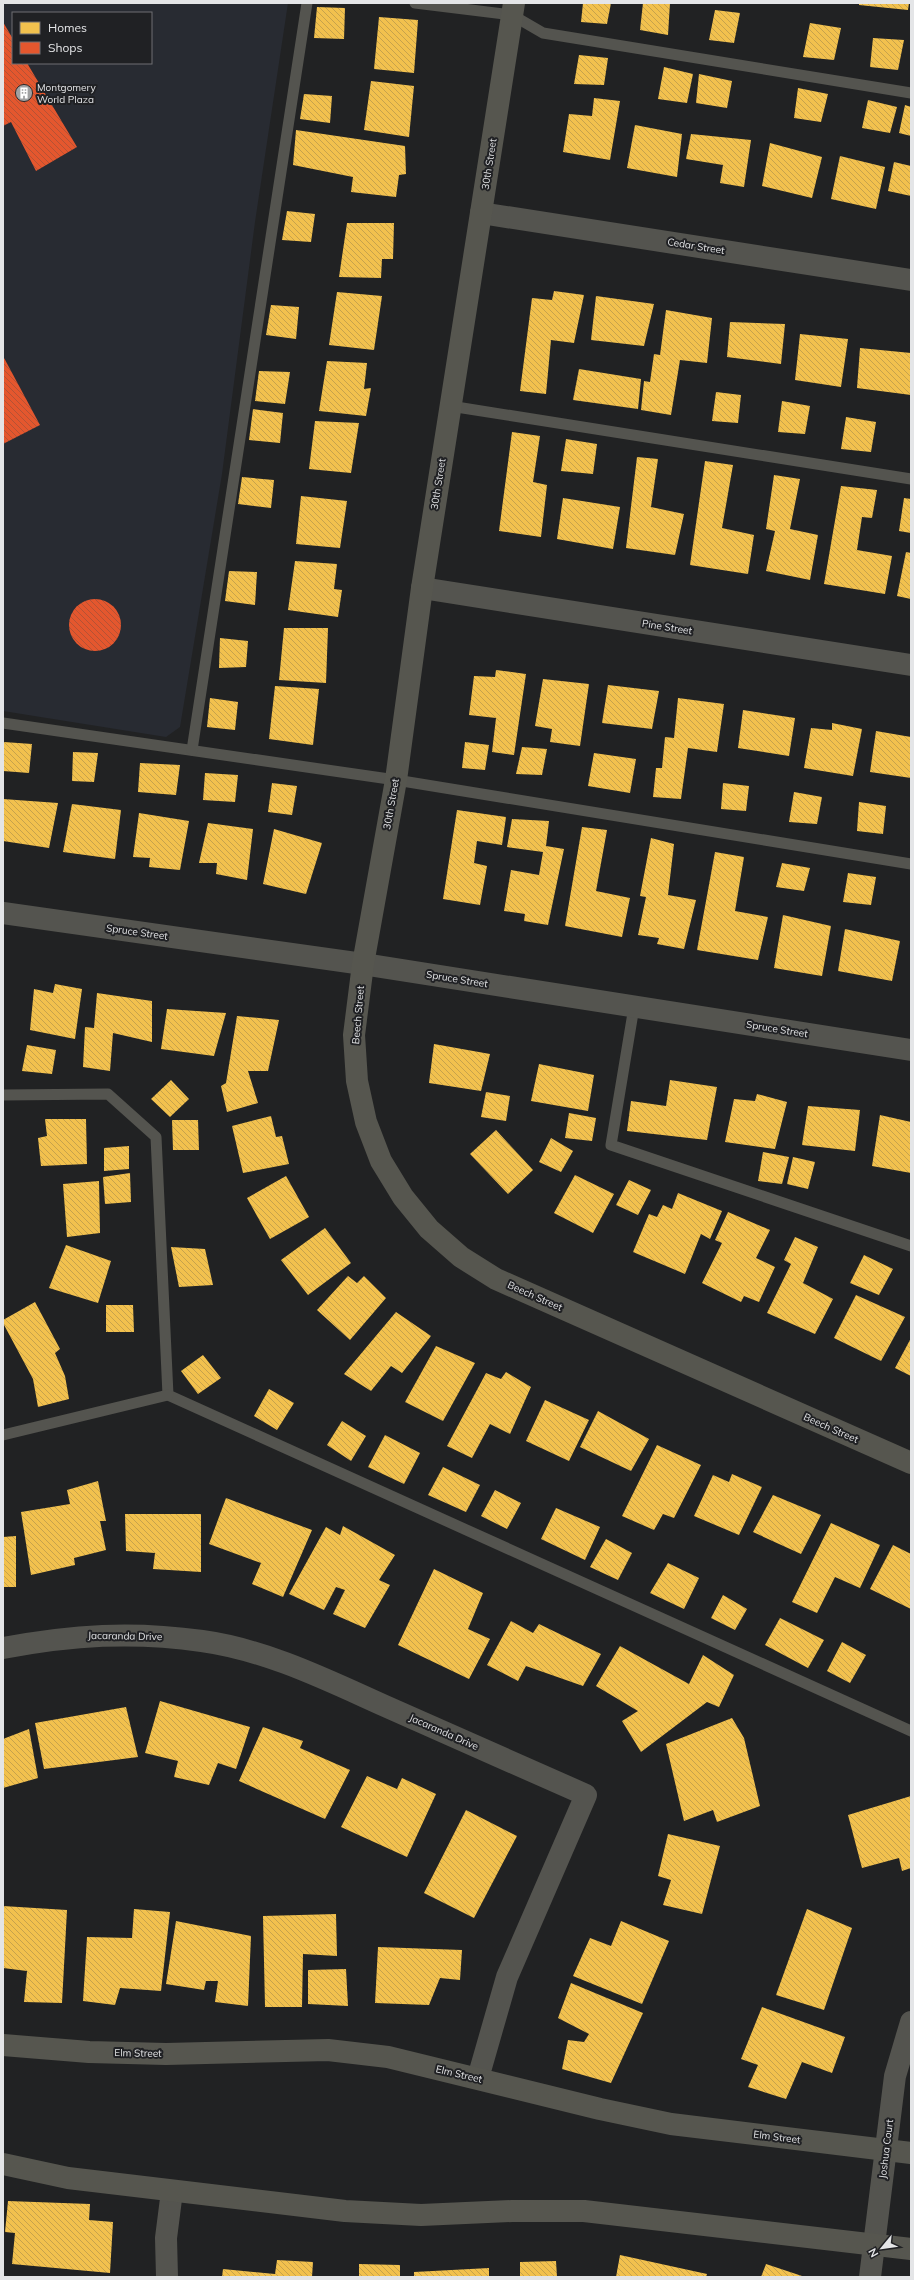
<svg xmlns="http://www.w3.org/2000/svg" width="914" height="2280" font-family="Mulish,sans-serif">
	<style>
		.built { fill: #282b32; fill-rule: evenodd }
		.homes { fill: url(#homes-back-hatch) }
		.shops { fill: url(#shops-back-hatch) }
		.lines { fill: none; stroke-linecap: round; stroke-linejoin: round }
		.lane { stroke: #54544f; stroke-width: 11 }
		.street { stroke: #54544f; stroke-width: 22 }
		.secondary { stroke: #56564f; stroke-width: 22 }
		.labels { text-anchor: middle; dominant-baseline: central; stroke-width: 4; stroke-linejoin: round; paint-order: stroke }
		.poi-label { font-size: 10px; fill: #e4e5e7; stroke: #202124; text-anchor: start }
		.street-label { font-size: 10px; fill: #e4e5e7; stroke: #202124 }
	</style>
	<defs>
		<pattern id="homes-back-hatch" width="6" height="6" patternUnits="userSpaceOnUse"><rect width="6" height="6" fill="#f2c14e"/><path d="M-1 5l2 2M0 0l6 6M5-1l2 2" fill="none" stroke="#c6a24c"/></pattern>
		<pattern id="shops-back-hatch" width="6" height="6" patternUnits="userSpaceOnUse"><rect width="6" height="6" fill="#e4572e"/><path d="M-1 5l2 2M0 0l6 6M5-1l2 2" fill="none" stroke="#b45235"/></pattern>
	</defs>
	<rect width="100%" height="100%" fill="#212223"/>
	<path class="built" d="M 3,3 L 288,3 L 255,222 L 222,474 L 180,727 L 166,737 L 3,711 ZM 13,13 L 151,13 L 151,63 L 13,63 Z"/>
	<g class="homes">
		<path d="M 583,3 L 611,3 L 607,24 L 581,22 Z"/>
		<path d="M 643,3 L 670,3 L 668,35 L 640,30 Z"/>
		<path d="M 859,3 L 909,3 L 908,10 L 859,5 Z"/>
		<path d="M 317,7 L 345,8 L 344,39 L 314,38 Z"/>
		<path d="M 715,10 L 740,13 L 734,43 L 709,40 Z"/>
		<path d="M 379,17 L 418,20 L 414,73 L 374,69 Z"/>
		<path d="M 810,23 L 841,28 L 834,60 L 803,57 Z"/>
		<path d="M 873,38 L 904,40 L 898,70 L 870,67 Z"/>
		<path d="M 579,55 L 608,58 L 604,85 L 574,84 Z"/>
		<path d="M 664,67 L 693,74 L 687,103 L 658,99 Z"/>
		<path d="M 699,74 L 732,81 L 727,108 L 696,103 Z"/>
		<path d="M 371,81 L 414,86 L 409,137 L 364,130 Z"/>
		<path d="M 798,88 L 828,94 L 821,122 L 794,118 Z"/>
		<path d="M 304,94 L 332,96 L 330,123 L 300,119 Z"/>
		<path d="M 594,98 L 620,101 L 610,160 L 563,152 L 569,114 L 592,116 Z"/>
		<path d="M 868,100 L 897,107 L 890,133 L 862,128 Z"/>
		<path d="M 905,105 L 911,107 L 911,136 L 899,133 Z"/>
		<path d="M 635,125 L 682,134 L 677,177 L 627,168 Z"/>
		<path d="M 296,130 L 405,146 L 406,174 L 399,175 L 396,197 L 351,192 L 353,177 L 293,165 Z"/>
		<path d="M 691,134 L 751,140 L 744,187 L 720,183 L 723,165 L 686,159 Z"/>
		<path d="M 770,143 L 822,157 L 812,198 L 762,186 Z"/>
		<path d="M 840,156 L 885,167 L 876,209 L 831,199 Z"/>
		<path d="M 894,162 L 911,166 L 911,196 L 888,191 Z"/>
		<path d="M 287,211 L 315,214 L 311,242 L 282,240 Z"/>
		<path d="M 347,223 L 394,223 L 393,259 L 382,259 L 381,278 L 339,277 Z"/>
		<path d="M 554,291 L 584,295 L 574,343 L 551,340 L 546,394 L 520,391 L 532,298 L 552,300 Z"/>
		<path d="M 337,292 L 382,296 L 374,350 L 329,345 Z"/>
		<path d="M 596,296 L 654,304 L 644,346 L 591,340 Z"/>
		<path d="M 271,305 L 299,307 L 296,339 L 266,335 Z"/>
		<path d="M 666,310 L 712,318 L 707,363 L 680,360 L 671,415 L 641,410 L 644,381 L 650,382 L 654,354 L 660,355 Z"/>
		<path d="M 730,322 L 785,324 L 781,364 L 727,357 Z"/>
		<path d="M 800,334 L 848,339 L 841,387 L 795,380 Z"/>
		<path d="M 860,348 L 911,353 L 911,395 L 857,388 Z"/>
		<path d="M 327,361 L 367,363 L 364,389 L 371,388 L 366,416 L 319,411 Z"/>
		<path d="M 579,369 L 641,379 L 638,409 L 573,400 Z"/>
		<path d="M 259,371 L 290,372 L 285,404 L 255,401 Z"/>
		<path d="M 716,392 L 741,395 L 738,423 L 712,421 Z"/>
		<path d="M 782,401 L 810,406 L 805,434 L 778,432 Z"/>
		<path d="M 253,409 L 283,413 L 280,443 L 249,440 Z"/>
		<path d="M 846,417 L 876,422 L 871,452 L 841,449 Z"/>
		<path d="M 315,421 L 359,423 L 351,473 L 309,469 Z"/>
		<path d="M 512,432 L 540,436 L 533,482 L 547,485 L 541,537 L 499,531 Z"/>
		<path d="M 566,439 L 597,444 L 593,474 L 561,471 Z"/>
		<path d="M 637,457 L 658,459 L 651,507 L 684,514 L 675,555 L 626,548 Z"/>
		<path d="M 705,461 L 733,465 L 722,528 L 754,535 L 748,574 L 690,565 Z"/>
		<path d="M 774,475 L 800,479 L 790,529 L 818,535 L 810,580 L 766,571 L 775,531 L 766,529 Z"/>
		<path d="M 242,477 L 274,480 L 271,508 L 238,504 Z"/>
		<path d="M 841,486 L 877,490 L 872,518 L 862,517 L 857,550 L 892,556 L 885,594 L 824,584 Z"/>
		<path d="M 301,496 L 347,501 L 340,548 L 296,544 Z"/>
		<path d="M 563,498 L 620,507 L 613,549 L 557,539 Z"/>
		<path d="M 904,498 L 911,499 L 911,533 L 899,531 Z"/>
		<path d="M 906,552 L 911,553 L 911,599 L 897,596 Z"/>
		<path d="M 295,561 L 337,564 L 334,589 L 342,590 L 338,617 L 288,610 Z"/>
		<path d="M 229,571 L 257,572 L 255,605 L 225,601 Z"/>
		<path d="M 284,628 L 328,628 L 326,683 L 279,680 Z"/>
		<path d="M 220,638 L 248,641 L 246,667 L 219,668 Z"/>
		<path d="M 496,670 L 526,674 L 514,755 L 492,752 L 496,718 L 469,715 L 474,676 L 495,677 Z"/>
		<path d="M 543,679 L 589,684 L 580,746 L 550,742 L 552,729 L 535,726 Z"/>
		<path d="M 608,685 L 659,691 L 652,729 L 602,723 Z"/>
		<path d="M 275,686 L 319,689 L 313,745 L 269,739 Z"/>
		<path d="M 210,698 L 238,702 L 235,730 L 207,727 Z"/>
		<path d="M 678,698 L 724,704 L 717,752 L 688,748 L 681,799 L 653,797 L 656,768 L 662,768 L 665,737 L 674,738 Z"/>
		<path d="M 743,710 L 795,718 L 789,756 L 738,748 Z"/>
		<path d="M 832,723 L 862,729 L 853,776 L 804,768 L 811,728 L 832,730 Z"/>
		<path d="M 876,731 L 911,737 L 911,778 L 870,772 Z"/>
		<path d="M 4,742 L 32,744 L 29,773 L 3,771 Z"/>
		<path d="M 465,742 L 489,745 L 485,770 L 462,768 Z"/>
		<path d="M 522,747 L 547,749 L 542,775 L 516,774 Z"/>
		<path d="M 73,752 L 98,753 L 94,782 L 72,781 Z"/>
		<path d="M 594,753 L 636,759 L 630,793 L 588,786 Z"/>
		<path d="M 140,763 L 180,765 L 176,795 L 138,792 Z"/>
		<path d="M 205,773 L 238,775 L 235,802 L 203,800 Z"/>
		<path d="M 272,783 L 297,786 L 292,815 L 268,812 Z"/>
		<path d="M 723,783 L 749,786 L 746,811 L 721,809 Z"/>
		<path d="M 794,792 L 822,797 L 817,824 L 789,822 Z"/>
		<path d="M 3,799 L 58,803 L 49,848 L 3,841 Z"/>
		<path d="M 859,802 L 886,806 L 883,834 L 857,831 Z"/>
		<path d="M 72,804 L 121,810 L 115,859 L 63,852 Z"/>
		<path d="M 457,810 L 506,817 L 502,845 L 477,841 L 474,863 L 487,866 L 480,905 L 443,899 Z"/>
		<path d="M 139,813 L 189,821 L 180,870 L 149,867 L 150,858 L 133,857 Z"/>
		<path d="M 512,819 L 549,821 L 546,846 L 564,849 L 548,925 L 524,921 L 525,914 L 504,911 L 511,870 L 539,875 L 543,852 L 507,847 Z"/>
		<path d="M 208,823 L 253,829 L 247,880 L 216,874 L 217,863 L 199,863 Z"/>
		<path d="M 582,827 L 607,830 L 596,891 L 630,898 L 622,937 L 565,926 Z"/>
		<path d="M 274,829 L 322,843 L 306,894 L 263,884 Z"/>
		<path d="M 651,838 L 674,844 L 668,895 L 696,900 L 684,949 L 657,944 L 659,938 L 638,935 L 646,897 L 640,896 Z"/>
		<path d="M 715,852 L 744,857 L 735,911 L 768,917 L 758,960 L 697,950 Z"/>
		<path d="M 782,863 L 810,868 L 804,891 L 776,887 Z"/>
		<path d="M 848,873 L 876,877 L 871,905 L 843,902 Z"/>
		<path d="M 783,915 L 831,926 L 822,976 L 774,968 Z"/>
		<path d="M 845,929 L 900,941 L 892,981 L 838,971 Z"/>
		<path d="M 55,984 L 82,989 L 75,1039 L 30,1030 L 34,989 L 53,993 Z"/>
		<path d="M 97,993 L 152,1001 L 152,1042 L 113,1033 L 110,1071 L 83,1067 L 85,1027 L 94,1028 Z"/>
		<path d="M 167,1009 L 226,1013 L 214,1056 L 161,1049 Z"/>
		<path d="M 237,1016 L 279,1020 L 268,1071 L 248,1071 L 258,1103 L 227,1112 L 221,1086 L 226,1083 Z"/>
		<path d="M 434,1044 L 490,1054 L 481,1091 L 429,1083 Z"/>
		<path d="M 27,1045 L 56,1050 L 52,1074 L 22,1071 Z"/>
		<path d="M 539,1064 L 594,1075 L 588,1111 L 531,1101 Z"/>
		<path d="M 171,1080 L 189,1099 L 170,1117 L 151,1099 Z"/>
		<path d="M 670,1080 L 717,1087 L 707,1140 L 627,1131 L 631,1101 L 666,1106 Z"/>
		<path d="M 486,1092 L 510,1096 L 506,1121 L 481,1117 Z"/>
		<path d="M 757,1094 L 787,1102 L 775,1149 L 725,1142 L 734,1099 L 755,1101 Z"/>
		<path d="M 808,1106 L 860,1110 L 855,1151 L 802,1145 Z"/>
		<path d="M 569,1113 L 596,1118 L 592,1141 L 565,1138 Z"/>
		<path d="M 880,1115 L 911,1122 L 911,1173 L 872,1166 Z"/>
		<path d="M 271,1116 L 276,1137 L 282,1136 L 289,1164 L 243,1173 L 232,1126 Z"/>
		<path d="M 45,1119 L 86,1119 L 87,1164 L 41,1166 L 38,1138 L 47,1136 Z"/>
		<path d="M 172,1120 L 198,1120 L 199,1150 L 173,1150 Z"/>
		<path d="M 496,1130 L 533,1170 L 508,1194 L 470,1154 Z"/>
		<path d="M 551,1138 L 573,1151 L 561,1172 L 539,1162 Z"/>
		<path d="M 129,1146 L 129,1169 L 104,1171 L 104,1148 Z"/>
		<path d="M 763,1152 L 789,1157 L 782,1184 L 758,1181 Z"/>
		<path d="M 793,1157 L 815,1162 L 808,1189 L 787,1184 Z"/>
		<path d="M 130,1173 L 131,1202 L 105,1204 L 103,1177 Z"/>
		<path d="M 575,1175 L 614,1194 L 593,1233 L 554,1213 Z"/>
		<path d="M 286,1176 L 309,1217 L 270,1239 L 247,1198 Z"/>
		<path d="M 629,1180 L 651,1190 L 638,1215 L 616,1205 Z"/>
		<path d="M 99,1181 L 100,1233 L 67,1237 L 63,1184 Z"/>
		<path d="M 678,1193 L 722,1211 L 710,1239 L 701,1234 L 685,1274 L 633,1252 L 649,1214 L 657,1217 L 663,1205 L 672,1209 Z"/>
		<path d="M 728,1212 L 770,1230 L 756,1258 L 775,1267 L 759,1302 L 744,1296 L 741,1302 L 702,1283 L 722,1243 L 715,1240 Z"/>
		<path d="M 325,1228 L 351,1263 L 308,1295 L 281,1260 Z"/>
		<path d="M 795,1237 L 818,1247 L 803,1283 L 833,1299 L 815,1334 L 767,1313 L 791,1264 L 784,1260 Z"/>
		<path d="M 66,1245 L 111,1261 L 98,1303 L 49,1288 Z"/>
		<path d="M 171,1247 L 205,1249 L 213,1285 L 179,1287 Z"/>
		<path d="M 864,1255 L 893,1269 L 879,1295 L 850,1283 Z"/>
		<path d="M 348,1276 L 357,1283 L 364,1276 L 386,1298 L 350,1340 L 317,1310 Z"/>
		<path d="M 856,1295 L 905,1317 L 881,1361 L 834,1338 Z"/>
		<path d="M 35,1302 L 60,1349 L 55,1353 L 65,1376 L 69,1399 L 38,1407 L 33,1379 L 3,1323 L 3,1320 Z"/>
		<path d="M 106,1305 L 133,1305 L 134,1332 L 106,1332 Z"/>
		<path d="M 396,1312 L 431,1336 L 402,1373 L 391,1366 L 371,1391 L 344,1374 Z"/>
		<path d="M 911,1338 L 911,1376 L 895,1368 Z"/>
		<path d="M 436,1346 L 475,1363 L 443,1421 L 405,1402 Z"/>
		<path d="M 203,1355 L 221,1378 L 198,1394 L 181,1371 Z"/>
		<path d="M 506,1372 L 531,1387 L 510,1434 L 490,1424 L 472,1458 L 447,1446 L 486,1373 L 501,1379 Z"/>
		<path d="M 269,1389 L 294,1403 L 277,1430 L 254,1416 Z"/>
		<path d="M 545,1400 L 589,1420 L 569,1461 L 526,1441 Z"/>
		<path d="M 598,1411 L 649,1439 L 631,1471 L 580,1447 Z"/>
		<path d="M 342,1421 L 366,1436 L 351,1461 L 327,1445 Z"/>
		<path d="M 385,1435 L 420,1453 L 404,1484 L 368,1467 Z"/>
		<path d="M 657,1445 L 701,1465 L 674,1518 L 663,1514 L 654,1530 L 622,1516 Z"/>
		<path d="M 443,1467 L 480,1485 L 466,1512 L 428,1495 Z"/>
		<path d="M 732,1474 L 762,1487 L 739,1535 L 694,1516 L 713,1475 L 729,1482 Z"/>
		<path d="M 98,1481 L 106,1521 L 100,1521 L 106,1550 L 74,1558 L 75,1565 L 31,1575 L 21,1512 L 70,1504 L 67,1490 Z"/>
		<path d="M 495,1490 L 521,1503 L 507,1529 L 481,1516 Z"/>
		<path d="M 773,1495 L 821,1515 L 801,1554 L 753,1532 Z"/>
		<path d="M 226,1498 L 312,1530 L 283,1597 L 252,1584 L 261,1563 L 209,1544 Z"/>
		<path d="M 556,1508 L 600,1527 L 585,1560 L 541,1539 Z"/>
		<path d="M 125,1514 L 201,1514 L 201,1572 L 153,1569 L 155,1553 L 126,1551 Z"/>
		<path d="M 831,1523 L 880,1545 L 860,1588 L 835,1577 L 817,1613 L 792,1602 Z"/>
		<path d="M 343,1526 L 395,1555 L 379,1580 L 390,1585 L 365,1628 L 333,1614 L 345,1590 L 336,1587 L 324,1610 L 289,1594 L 326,1527 L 340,1535 Z"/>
		<path d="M 16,1536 L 16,1587 L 3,1587 L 3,1537 Z"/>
		<path d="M 606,1539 L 632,1553 L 618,1580 L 590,1567 Z"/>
		<path d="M 893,1545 L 911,1554 L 911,1609 L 870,1589 Z"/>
		<path d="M 668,1563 L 699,1578 L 684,1609 L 650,1593 Z"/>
		<path d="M 434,1569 L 483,1593 L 468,1629 L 490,1639 L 469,1679 L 398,1645 Z"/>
		<path d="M 723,1595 L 747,1609 L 735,1630 L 711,1618 Z"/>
		<path d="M 780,1618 L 824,1640 L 808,1668 L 765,1645 Z"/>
		<path d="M 511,1621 L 533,1633 L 539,1624 L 601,1654 L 583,1686 L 526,1666 L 518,1681 L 487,1665 Z"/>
		<path d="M 842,1642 L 866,1655 L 850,1683 L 827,1671 Z"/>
		<path d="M 620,1646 L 689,1684 L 703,1655 L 734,1675 L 719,1707 L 707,1702 L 641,1752 L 622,1721 L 638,1711 L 596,1686 Z"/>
		<path d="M 160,1701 L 250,1727 L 236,1769 L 218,1763 L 209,1785 L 174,1777 L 178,1761 L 145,1753 Z"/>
		<path d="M 126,1707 L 138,1757 L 44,1769 L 35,1723 Z"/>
		<path d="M 732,1718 L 744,1738 L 760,1806 L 717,1822 L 713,1810 L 684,1821 L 666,1744 Z"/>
		<path d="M 263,1727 L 303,1741 L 300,1748 L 350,1770 L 325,1819 L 239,1781 Z"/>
		<path d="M 29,1729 L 38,1778 L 3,1788 L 3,1739 Z"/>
		<path d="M 367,1776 L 397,1789 L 402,1778 L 436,1794 L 407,1857 L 341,1827 Z"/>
		<path d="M 911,1796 L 911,1868 L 902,1871 L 899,1858 L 862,1868 L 848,1815 Z"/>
		<path d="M 466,1810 L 517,1836 L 474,1918 L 424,1893 Z"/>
		<path d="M 668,1834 L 720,1846 L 702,1914 L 663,1905 L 671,1880 L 658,1876 Z"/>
		<path d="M 3,1906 L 67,1910 L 62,2003 L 24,2002 L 27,1971 L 3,1968 Z"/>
		<path d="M 134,1909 L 170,1912 L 161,1991 L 120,1988 L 115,2005 L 83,2001 L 87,1937 L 132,1938 Z"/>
		<path d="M 807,1909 L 852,1928 L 824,2010 L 776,1995 Z"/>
		<path d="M 336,1914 L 337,1956 L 303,1954 L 302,2007 L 265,2007 L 263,1916 Z"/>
		<path d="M 176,1921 L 251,1936 L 248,2006 L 215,2002 L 218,1981 L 206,1981 L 204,1990 L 166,1984 Z"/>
		<path d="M 621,1921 L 669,1941 L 642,2004 L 573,1976 L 590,1938 L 611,1946 Z"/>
		<path d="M 378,1947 L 462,1950 L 460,1980 L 440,1978 L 429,2005 L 375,2003 Z"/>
		<path d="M 346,1969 L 348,2006 L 308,2004 L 308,1970 Z"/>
		<path d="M 571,1983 L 643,2013 L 611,2083 L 562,2069 L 568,2040 L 584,2042 L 589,2034 L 558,2018 Z"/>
		<path d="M 762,2007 L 845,2037 L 832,2073 L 802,2062 L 786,2099 L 748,2087 L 758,2065 L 741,2059 Z"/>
		<path d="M 8,2201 L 90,2204 L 89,2220 L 113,2222 L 110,2273 L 12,2264 L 15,2233 L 5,2232 Z"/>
		<path d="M 620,2255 L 707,2274 L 706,2277 L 616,2277 Z"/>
		<path d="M 277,2260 L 313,2262 L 312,2277 L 222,2277 L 223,2269 L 275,2274 Z"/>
		<path d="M 556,2261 L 557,2277 L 520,2277 L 520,2262 Z"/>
		<path d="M 359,2264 L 400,2265 L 400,2277 L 359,2277 Z"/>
		<path d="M 766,2264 L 805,2277 L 761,2277 Z"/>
		<path d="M 489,2268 L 489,2277 L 414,2277 L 414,2272 Z"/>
	</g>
	<g class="shops">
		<path d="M 3,22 L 13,39 L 13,63 L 27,63 L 77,147 L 36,171 L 11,122 L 3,126 Z"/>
		<path d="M 3,356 L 40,425 L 3,444 Z"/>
		<circle cx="95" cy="625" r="26"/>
	</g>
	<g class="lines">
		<g class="lane">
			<path d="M 415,3 L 512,15 L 543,33 L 911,93"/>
			<path d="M 450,406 L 911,479"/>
			<path d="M 3,723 L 396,780 L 911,864"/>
			<path d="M 192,750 L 307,3"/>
			<path d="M 634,1007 L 611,1145 L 911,1246"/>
			<path d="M 3,1095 L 108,1094 L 156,1137 L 168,1395 L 911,1731"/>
			<path d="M 3,1435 L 168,1395"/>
		</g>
		<g class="street">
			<path d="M 481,213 L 911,280"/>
			<path d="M 422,588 L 911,665"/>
			<path d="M 3,913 L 363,964 L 911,1050"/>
			<path d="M 3,1648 C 73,1635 132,1631 202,1641 C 267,1650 327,1680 385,1706 C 452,1735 519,1765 586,1795 L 507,1977 L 478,2078"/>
			<path d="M 167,2277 L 166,2238 L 172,2191"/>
			<path d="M 870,2277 L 895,2076 L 911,2022"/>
		</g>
		<g class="secondary">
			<path d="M 514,3 L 422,588 L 396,780 L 363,964 L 354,1035 L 357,1081 L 366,1122 L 381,1161 L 403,1197 L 429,1229 L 461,1257 L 496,1279 L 911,1463"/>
			<path d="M 3,2045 L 89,2052 L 166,2054 L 328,2050 L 388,2057 L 600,2109 L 671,2124 L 911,2153"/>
			<path d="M 3,2164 L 68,2178 L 345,2211 L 421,2215 L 512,2211 L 584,2211 L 911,2249"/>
		</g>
	</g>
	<defs>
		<g id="building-disc" transform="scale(0.9)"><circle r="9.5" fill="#a0a1a2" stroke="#202124"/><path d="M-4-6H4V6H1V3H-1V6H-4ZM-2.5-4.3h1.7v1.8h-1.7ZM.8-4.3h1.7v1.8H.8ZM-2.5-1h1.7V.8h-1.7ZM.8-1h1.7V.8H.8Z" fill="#fff"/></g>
	</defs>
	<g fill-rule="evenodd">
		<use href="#building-disc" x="24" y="93"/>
	</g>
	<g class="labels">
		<g class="poi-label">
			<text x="37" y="87">Montgomery<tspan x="37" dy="12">World Plaza</tspan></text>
		</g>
		<g class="street-label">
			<text transform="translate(489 164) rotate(-81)">30th Street</text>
			<text transform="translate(696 246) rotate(9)">Cedar Street</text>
			<text transform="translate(438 484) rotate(-81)">30th Street</text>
			<text transform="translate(667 627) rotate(9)">Pine Street</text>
			<text transform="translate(391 804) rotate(-80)">30th Street</text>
			<text transform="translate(137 932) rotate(8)">Spruce Street</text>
			<text transform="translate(457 979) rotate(9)">Spruce Street</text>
			<text transform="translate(358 1015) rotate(-85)">Beech Street</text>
			<text transform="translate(777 1029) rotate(9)">Spruce Street</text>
			<text transform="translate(535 1296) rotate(24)">Beech Street</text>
			<text transform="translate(831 1428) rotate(24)">Beech Street</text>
			<text transform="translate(125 1636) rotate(1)">Jacaranda Drive</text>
			<text transform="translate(444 1732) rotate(24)">Jacaranda Drive</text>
			<text transform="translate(138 2053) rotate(1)">Elm Street</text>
			<text transform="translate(459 2074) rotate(13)">Elm Street</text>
			<text transform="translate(777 2137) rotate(7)">Elm Street</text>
			<text transform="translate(886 2149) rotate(-83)">Joshua Court</text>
		</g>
	</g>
	<rect width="914" height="2280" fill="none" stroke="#e4e5e7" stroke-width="8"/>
	<rect x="12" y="12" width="140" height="52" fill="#202124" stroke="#6e6f72"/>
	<rect x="20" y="22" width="20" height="12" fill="#f2c14e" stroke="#6e6f72"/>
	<text x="48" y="32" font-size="12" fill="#e4e5e7">Homes</text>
	<rect x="20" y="42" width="20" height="12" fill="#e4572e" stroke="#6e6f72"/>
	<text x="48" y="52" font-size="12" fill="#e4e5e7">Shops</text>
	<g transform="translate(882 2248) rotate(241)" stroke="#202124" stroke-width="3" paint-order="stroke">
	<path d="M0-3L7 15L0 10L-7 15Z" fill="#e4e5e7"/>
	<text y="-6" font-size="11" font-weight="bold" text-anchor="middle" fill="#e4e5e7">N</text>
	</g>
</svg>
